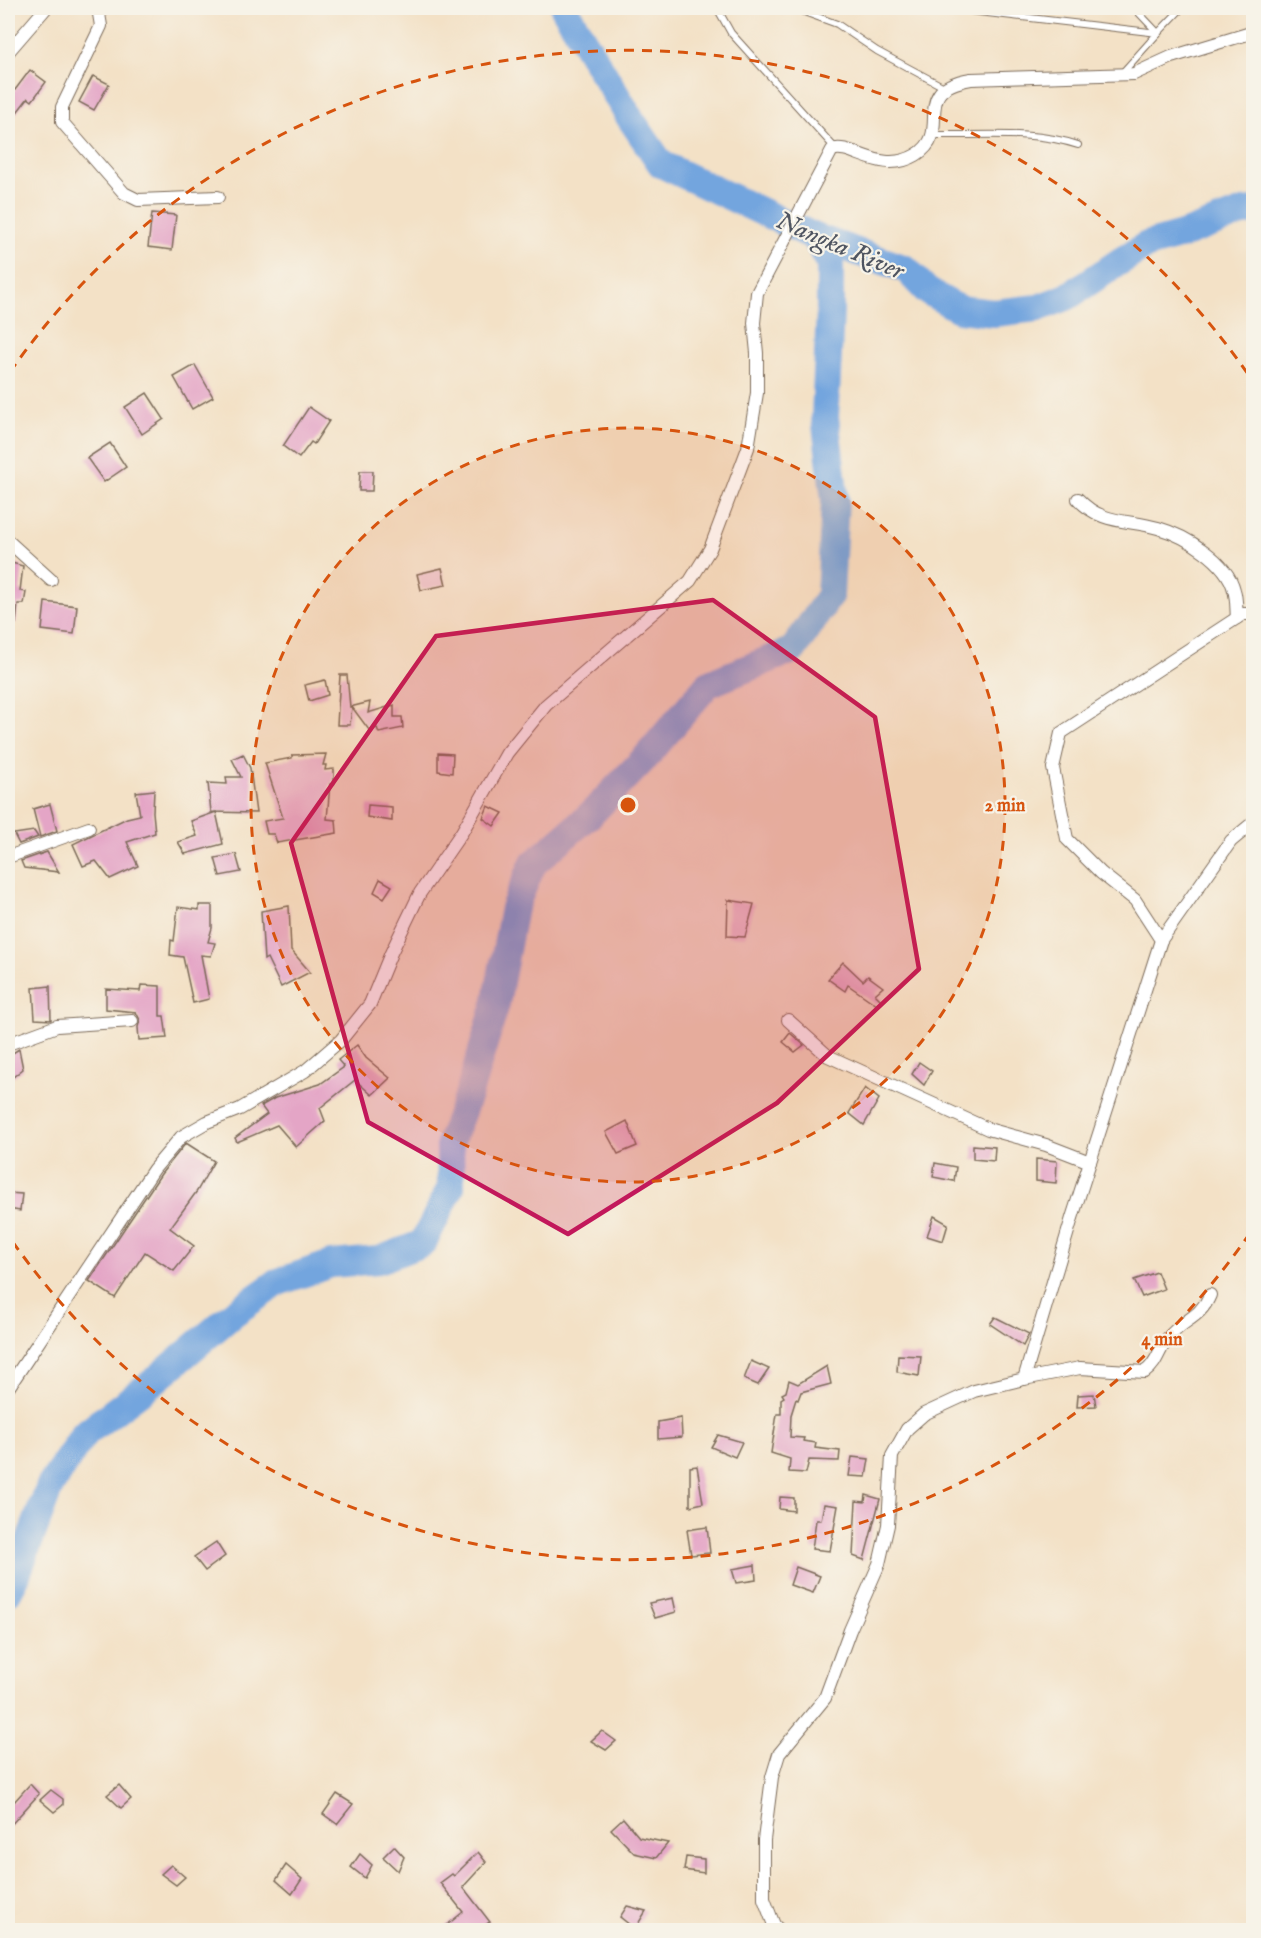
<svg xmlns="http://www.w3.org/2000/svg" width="1261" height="1938" font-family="'IM FELL English',serif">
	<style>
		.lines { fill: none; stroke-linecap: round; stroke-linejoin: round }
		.river { stroke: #73a5de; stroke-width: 28 }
		.building { fill: #e4a5c6 }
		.lane-casing { stroke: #7b6a59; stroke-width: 8 }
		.street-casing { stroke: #7b6a59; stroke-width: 14 }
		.lane { stroke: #fff; stroke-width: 6 }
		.street { stroke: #fff; stroke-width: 12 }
		.marked { fill: #c2185b; fill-opacity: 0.2; stroke: #c2185b; stroke-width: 4.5; stroke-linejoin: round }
		.ring { fill: none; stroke: #d7540e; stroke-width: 3; stroke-dasharray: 10 8 }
		.labels { text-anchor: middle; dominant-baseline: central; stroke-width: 4.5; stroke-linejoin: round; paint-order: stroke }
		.water-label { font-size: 26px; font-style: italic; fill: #4f5561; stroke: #f7f3e8 }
		.centre { fill: #d7540e; stroke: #f7f3e8; stroke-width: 3 }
		.ring-label { font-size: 18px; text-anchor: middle; font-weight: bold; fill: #d7540e; stroke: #f7f3e8; stroke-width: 4.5; stroke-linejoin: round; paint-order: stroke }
	</style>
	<rect width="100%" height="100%" fill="#f7f3e8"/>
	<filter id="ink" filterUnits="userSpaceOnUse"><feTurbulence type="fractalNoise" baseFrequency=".0167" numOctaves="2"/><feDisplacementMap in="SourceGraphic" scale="12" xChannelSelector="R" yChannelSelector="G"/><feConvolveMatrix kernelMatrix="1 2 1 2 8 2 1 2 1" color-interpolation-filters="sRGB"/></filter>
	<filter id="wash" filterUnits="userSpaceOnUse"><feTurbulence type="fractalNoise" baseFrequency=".008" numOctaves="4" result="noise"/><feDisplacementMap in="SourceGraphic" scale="24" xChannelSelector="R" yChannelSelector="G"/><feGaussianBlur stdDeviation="1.35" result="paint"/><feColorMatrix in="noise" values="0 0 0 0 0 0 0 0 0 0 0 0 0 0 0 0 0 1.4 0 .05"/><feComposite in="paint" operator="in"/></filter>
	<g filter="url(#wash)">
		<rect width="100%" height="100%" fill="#f3e1c6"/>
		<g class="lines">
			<g class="river">
				<path d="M 564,8 L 630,118 L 661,164 L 815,237 L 906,269 L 927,291 L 959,309 L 994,313 L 1038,308 L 1067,297 L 1119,262 L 1147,245 L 1182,235 L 1243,212 L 1254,211"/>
				<path d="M 8,1592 L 16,1577 L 50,1486 L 84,1434 L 153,1382 L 234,1313 L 278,1282 L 331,1264 L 379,1260 L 423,1243 L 451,1187 L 450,1143 L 470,1090 L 496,1004 L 514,908 L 533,864 L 591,814 L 647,756 L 708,684 L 793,650 L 830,595 L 835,500 L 825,417 L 830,311 L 830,265 L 815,237"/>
			</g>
		</g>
		<g id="blocks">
			<g class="building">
				<path d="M 30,70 L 46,82 L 32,101 L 28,98 L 8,124 L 8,85 L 15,90 Z"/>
				<path d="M 93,76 L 109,84 L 94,110 L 79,102 Z"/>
				<path d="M 152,213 L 176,215 L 172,250 L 148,247 Z"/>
				<path d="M 195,365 L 213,397 L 192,409 L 174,377 Z"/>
				<path d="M 147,393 L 164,419 L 142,434 L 125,407 Z"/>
				<path d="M 309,407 L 329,421 L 314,444 L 311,442 L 299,458 L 283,446 Z"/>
				<path d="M 110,443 L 126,467 L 104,482 L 87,458 Z"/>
				<path d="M 360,471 L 373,471 L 372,491 L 359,491 Z"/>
				<path d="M 8,562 L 23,566 L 20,591 L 26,592 L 24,604 L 18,604 L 16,623 L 8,623 Z"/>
				<path d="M 442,568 L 446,585 L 421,590 L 417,574 Z"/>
				<path d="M 45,602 L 77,606 L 74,634 L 42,630 Z"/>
				<path d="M 340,675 L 347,675 L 350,707 L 370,702 L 368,713 L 394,705 L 394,717 L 402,717 L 403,728 L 379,733 L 377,728 L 369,730 L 352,707 L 350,725 L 337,725 Z"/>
				<path d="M 325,680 L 328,695 L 309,701 L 305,685 Z"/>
				<path d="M 438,753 L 453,754 L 452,773 L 438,771 Z"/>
				<path d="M 243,754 L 250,768 L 256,813 L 211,812 L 208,783 L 227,784 L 226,777 L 241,777 L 232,759 Z"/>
				<path d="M 326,754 L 323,765 L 326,765 L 325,770 L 334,769 L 334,784 L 330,784 L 327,819 L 336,820 L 337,833 L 277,843 L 274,834 L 267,834 L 264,821 L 283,818 L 265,763 L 292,758 L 292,755 Z"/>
				<path d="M 154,790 L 153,812 L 155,833 L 127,842 L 138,866 L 110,879 L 96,861 L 83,866 L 73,844 L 127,818 L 140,815 L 136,792 Z"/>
				<path d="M 50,804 L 57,831 L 40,837 L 33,809 Z"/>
				<path d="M 368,805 L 392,807 L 392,821 L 367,817 Z"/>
				<path d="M 488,806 L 503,813 L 494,826 L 483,818 Z"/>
				<path d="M 216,812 L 223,844 L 185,854 L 178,842 L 197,836 L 191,821 Z"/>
				<path d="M 34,831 L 38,837 L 19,844 L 14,834 Z"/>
				<path d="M 47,852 L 59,872 L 24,868 L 21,861 Z"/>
				<path d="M 236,854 L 241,872 L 220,876 L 215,858 Z"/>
				<path d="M 380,879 L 392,886 L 384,898 L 374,892 Z"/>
				<path d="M 728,900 L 754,904 L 745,937 L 727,936 Z"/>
				<path d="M 199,905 L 212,905 L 212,928 L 208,942 L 215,943 L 211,956 L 201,955 L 209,999 L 193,1003 L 183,957 L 170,955 L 171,940 L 174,941 L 178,907 L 199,910 Z"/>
				<path d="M 289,906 L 291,950 L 310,972 L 281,987 L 267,958 L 264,960 L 261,911 Z"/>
				<path d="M 843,962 L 863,981 L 868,976 L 883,987 L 875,994 L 881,1000 L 877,1005 L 848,985 L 845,991 L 828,979 Z"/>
				<path d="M 141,985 L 160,986 L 160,1016 L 164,1016 L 167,1038 L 139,1040 L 138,1027 L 140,1020 L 136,1012 L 106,1009 L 106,989 L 140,991 Z"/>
				<path d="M 50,986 L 51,1020 L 35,1019 L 33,988 Z"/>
				<path d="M 790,1033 L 804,1045 L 795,1052 L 783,1042 Z"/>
				<path d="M 357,1045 L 366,1058 L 390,1078 L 372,1095 L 355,1080 L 320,1108 L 325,1121 L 296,1147 L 277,1125 L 237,1142 L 235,1138 L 267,1114 L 261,1106 L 275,1098 L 320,1084 L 344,1067 L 338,1060 Z"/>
				<path d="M 19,1049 L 23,1069 L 13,1077 L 8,1067 L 8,1056 Z"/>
				<path d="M 919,1062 L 932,1071 L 924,1085 L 912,1074 Z"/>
				<path d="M 865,1088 L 879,1099 L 864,1125 L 849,1113 Z"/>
				<path d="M 627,1121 L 637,1146 L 618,1154 L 606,1132 Z"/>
				<path d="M 186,1143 L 214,1161 L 197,1191 L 170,1228 L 194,1246 L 174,1271 L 145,1252 L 115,1298 L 89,1281 L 161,1174 Z"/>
				<path d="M 973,1145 L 995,1147 L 994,1161 L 973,1159 Z"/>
				<path d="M 1036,1159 L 1057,1161 L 1056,1183 L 1036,1181 Z"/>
				<path d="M 935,1163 L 956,1167 L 954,1181 L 933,1177 Z"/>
				<path d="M 8,1193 L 22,1194 L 20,1211 L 8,1209 Z"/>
				<path d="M 934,1216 L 948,1224 L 943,1241 L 927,1236 Z"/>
				<path d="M 1157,1272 L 1164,1289 L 1142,1297 L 1134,1280 Z"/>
				<path d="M 995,1317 L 1029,1334 L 1023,1346 L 990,1324 Z"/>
				<path d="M 898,1355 L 921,1356 L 919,1376 L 897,1372 Z"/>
				<path d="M 751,1361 L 769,1369 L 758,1385 L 744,1379 Z"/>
				<path d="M 827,1366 L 831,1384 L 801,1392 L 798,1400 L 796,1399 L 791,1415 L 790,1437 L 804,1438 L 803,1441 L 816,1443 L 815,1448 L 840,1451 L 839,1461 L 809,1460 L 806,1473 L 789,1472 L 790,1459 L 771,1453 L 777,1414 L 781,1414 L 781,1399 L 784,1397 L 782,1394 L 786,1392 L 789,1380 L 798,1384 Z"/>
				<path d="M 1094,1394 L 1096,1406 L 1077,1407 L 1078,1395 Z"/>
				<path d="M 681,1418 L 682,1437 L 658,1439 L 658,1422 Z"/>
				<path d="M 718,1435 L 742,1442 L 735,1457 L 711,1447 Z"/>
				<path d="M 852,1457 L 869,1459 L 866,1477 L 849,1476 Z"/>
				<path d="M 697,1466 L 703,1503 L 690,1506 L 690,1467 Z"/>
				<path d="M 866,1495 L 880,1499 L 864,1560 L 853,1556 L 856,1501 L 865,1502 Z"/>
				<path d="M 780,1497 L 794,1498 L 794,1511 L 779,1509 Z"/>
				<path d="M 824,1504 L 838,1506 L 830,1551 L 812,1549 L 816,1520 L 821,1520 Z"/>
				<path d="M 707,1527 L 710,1553 L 691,1555 L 687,1530 Z"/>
				<path d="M 216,1542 L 225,1556 L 205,1571 L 194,1557 Z"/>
				<path d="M 755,1565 L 756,1580 L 736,1583 L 732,1569 Z"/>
				<path d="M 796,1567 L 820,1576 L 813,1593 L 790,1585 Z"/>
				<path d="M 673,1598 L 676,1612 L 655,1618 L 649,1603 Z"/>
				<path d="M 602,1731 L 616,1741 L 606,1750 L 591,1741 Z"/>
				<path d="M 30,1784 L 39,1794 L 8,1828 L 8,1801 L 14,1802 Z"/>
				<path d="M 119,1785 L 131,1799 L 121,1808 L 107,1795 Z"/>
				<path d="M 51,1790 L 63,1799 L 63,1805 L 54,1812 L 40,1800 Z"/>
				<path d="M 337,1794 L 353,1804 L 337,1824 L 323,1814 Z"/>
				<path d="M 623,1818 L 639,1837 L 668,1843 L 656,1858 L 634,1853 L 611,1829 Z"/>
				<path d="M 394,1846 L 404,1857 L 398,1871 L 383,1857 Z"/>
				<path d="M 478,1852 L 486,1862 L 463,1887 L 490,1922 L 477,1930 L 441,1930 L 463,1912 L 440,1883 L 452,1874 L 454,1876 Z"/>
				<path d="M 360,1854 L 372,1865 L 365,1878 L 351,1867 Z"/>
				<path d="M 686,1857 L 704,1859 L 704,1873 L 684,1870 Z"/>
				<path d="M 171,1865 L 185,1877 L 176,1885 L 161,1874 Z"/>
				<path d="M 286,1865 L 302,1879 L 292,1894 L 276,1880 Z"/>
				<path d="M 627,1906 L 646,1911 L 635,1929 L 620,1917 Z"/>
			</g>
		</g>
	</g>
	<g filter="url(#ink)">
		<use href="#blocks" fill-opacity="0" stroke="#7b6a59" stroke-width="1.5"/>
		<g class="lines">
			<g class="lane-casing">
				<g id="lane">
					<path d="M 717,8 L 731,33 L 835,148"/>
					<path d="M 793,8 L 837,24 L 877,51 L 944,87"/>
					<path d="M 945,8 L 1158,33 L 1123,72"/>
					<path d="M 1137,8 L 1139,13 L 1158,33 L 1182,8"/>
					<path d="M 933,135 C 980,136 1033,130 1078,145"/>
				</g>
			</g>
			<g class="street-casing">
				<g id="street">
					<path d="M 98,8 L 101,26 L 62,107 L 62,122 L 124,193 L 138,200 L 218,197"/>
					<path d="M 8,52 L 46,8"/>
					<path d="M 1078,499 C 1102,525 1127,519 1158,528 C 1186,536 1227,561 1234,590 C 1237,599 1236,609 1237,618"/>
					<path d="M 8,541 L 51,580"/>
					<path d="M 8,857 L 89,828"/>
					<path d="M 1161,940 L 1231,841 L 1254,822"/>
					<path d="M 788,1020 L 828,1056 L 988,1129 L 1046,1145 L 1090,1162"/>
					<path d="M 8,1044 L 57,1026 L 132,1021"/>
					<path d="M 1024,1379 L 1080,1368 L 1145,1372 C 1157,1364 1159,1349 1168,1338 C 1183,1319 1200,1319 1210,1295"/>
					<path d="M 8,1388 L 154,1169 L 181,1137 L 207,1122 L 240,1109 L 305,1071 L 341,1040 L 370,1004 L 391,953 L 420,893 L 462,832 L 507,753 L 546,705 L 690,581 L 710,549 L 748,448 L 757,393 L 757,353 L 754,323 L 757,293 L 832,150 C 851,142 880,176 916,155 C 956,131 906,90 971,79 L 1134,74 L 1171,57 L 1254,32"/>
					<path d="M 779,1930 L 774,1925 L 764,1899 L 764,1840 L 772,1777 L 779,1754 L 825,1698 L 850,1630 L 879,1564 L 888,1525 L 892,1456 L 907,1429 L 924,1414 L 974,1391 L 1024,1379 L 1072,1218 L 1161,940 L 1135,900 L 1101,873 L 1067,839 L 1053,768 L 1061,733 L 1243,614 L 1254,614"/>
				</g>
			</g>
			<use href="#lane" class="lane"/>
			<use href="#street" class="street"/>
		</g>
	</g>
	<path class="marked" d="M 713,600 L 875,717 L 919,969 L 777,1103 L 568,1234 L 368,1122 L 291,843 L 436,636 Z"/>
	<circle cx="628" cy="805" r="377" fill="#d7540e" fill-opacity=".12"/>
	<g class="ring">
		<circle cx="628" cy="805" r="377"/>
		<path d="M1250 1233A755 755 0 0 1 10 1238M10 372A755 755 0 0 1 1250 377"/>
	</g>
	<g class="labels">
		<g class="water-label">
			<text transform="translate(840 246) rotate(23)">Nangka River</text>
		</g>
	</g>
	<circle cx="628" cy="805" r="9" class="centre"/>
	<g class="ring-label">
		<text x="1005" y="811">2 min</text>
		<text x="1162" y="1345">4 min</text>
	</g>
	<rect width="1261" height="1938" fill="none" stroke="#f7f3e8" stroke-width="30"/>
</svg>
